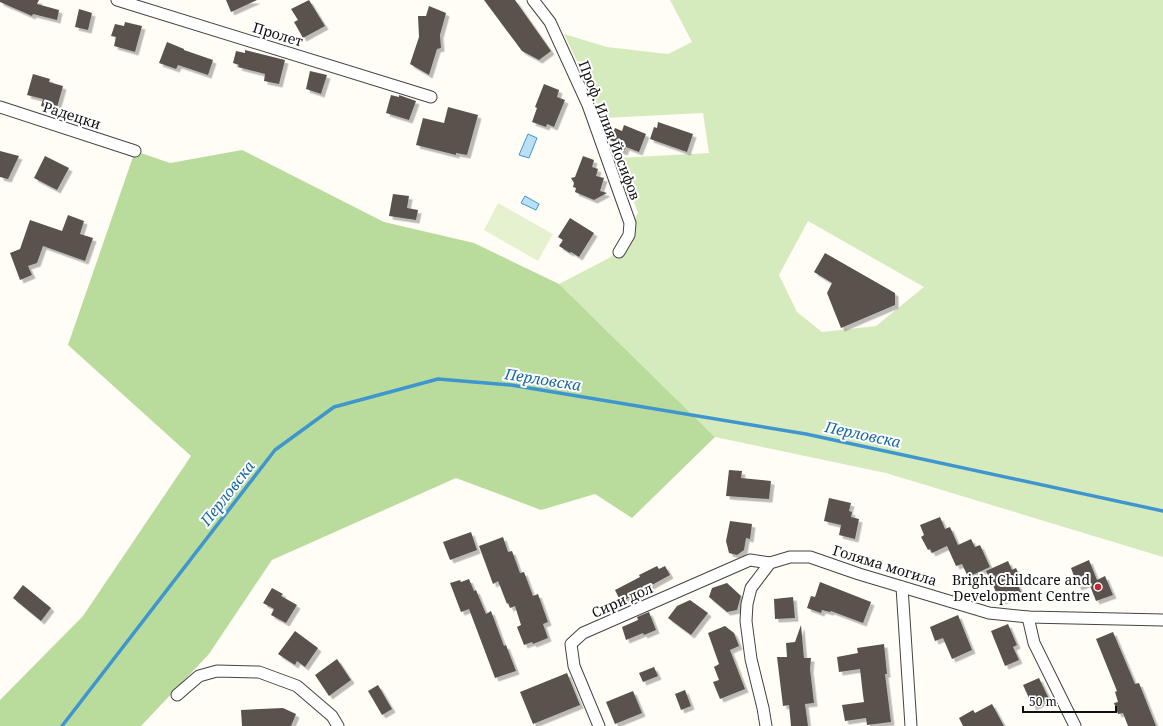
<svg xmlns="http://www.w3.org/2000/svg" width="1163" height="726" font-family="'Noto Serif',serif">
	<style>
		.green { fill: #d5ebbd; fill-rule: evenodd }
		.forest { fill: #b9dc9c }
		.pitch { fill: #e6f2cf }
		.water { fill: #b9e0f7; stroke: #3f96cf }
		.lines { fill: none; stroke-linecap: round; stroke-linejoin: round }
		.stream { stroke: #3f96cf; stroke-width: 3.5 }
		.building { fill: #5a524d; filter: url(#shadow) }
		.minor-casing { stroke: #444; stroke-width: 13 }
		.minor { stroke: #fff; stroke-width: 11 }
		.poi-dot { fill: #c4262e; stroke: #fff; stroke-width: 1.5 }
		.labels { text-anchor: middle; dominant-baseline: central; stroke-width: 4; stroke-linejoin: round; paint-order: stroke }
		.street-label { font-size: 14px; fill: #111; stroke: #fff }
		.poi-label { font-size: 14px; fill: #111; stroke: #fff; text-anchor: end }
		.water-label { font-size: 15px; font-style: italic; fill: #1768a6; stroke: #fff }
	</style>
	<defs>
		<filter id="shadow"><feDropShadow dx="3.5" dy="3.5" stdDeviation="0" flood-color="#0004"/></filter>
	</defs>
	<rect width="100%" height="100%" fill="#fffdf5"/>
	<path class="green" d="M 670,0 L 1163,0 L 1163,557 L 886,473 L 715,437 L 559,284 L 611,257 L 638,213 L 618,158 L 709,153 L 703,113 L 604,118 L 564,34 L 607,47 L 668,54 L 692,42 ZM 808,221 L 924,287 L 876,326 L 822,332 L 797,312 L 779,275 Z"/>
	<path class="forest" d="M 242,150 L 384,222 L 474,243 L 559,284 L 715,437 L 632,518 L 595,494 L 541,510 L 456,478 L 272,560 L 209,654 L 141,726 L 0,726 L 0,700 L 83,616 L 191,456 L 68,345 L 135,151 L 170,163 Z"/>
	<path class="pitch" d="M 498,203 L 553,234 L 538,261 L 484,230 Z"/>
	<g class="water">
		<path d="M 528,134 L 537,138 L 529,158 L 519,155 Z"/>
		<path d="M 525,196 L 539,204 L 536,210 L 521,203 Z"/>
	</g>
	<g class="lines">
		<path class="stream" d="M 62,726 L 275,450 L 334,407 L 438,379 L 511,385 L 806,434 L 1163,511"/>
	</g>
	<g class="building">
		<path d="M 0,0 L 39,0 L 37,4 L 59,10 L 57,20 L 33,14 L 32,16 L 0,2 Z"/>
		<path d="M 226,0 L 257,0 L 231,12 Z"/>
		<path d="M 309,0 L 325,26 L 303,38 L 294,22 L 298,20 L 291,9 Z"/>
		<path d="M 484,0 L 515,0 L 551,51 L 539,60 L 522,51 Z"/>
		<path d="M 429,6 L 446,13 L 440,35 L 441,48 L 437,49 L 429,75 L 410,64 L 419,37 L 418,16 L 426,16 Z"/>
		<path d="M 79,9 L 92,13 L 88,30 L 75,27 Z"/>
		<path d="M 125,22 L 142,26 L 135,52 L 114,46 L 116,37 L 111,36 L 115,24 L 124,26 Z"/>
		<path d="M 167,42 L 184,49 L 184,50 L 213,60 L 208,75 L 178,65 L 176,69 L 159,63 Z"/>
		<path d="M 245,50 L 285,60 L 279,84 L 264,81 L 265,74 L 238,67 L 239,65 L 233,63 L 236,51 L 245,53 Z"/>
		<path d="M 310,71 L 327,75 L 321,94 L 306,89 Z"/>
		<path d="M 33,74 L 50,79 L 49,82 L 63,86 L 56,111 L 41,106 L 43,99 L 27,95 Z"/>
		<path d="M 544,84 L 559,90 L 557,97 L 565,100 L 554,127 L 547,124 L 546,127 L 532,122 L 537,108 L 535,107 Z"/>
		<path d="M 391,95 L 399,97 L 399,95 L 416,101 L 409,120 L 386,113 Z"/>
		<path d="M 448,107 L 478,115 L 467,155 L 456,153 L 456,155 L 416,145 L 423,118 L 444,123 Z"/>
		<path d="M 658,122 L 693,134 L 687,152 L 650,139 L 654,127 L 657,128 Z"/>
		<path d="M 624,125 L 646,134 L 639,152 L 626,147 L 624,152 L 612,148 L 614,142 L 610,140 L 615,128 L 622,131 Z"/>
		<path d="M 0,151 L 19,156 L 8,179 L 0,177 Z"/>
		<path d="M 45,156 L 69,168 L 57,190 L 34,178 Z"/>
		<path d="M 583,156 L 594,160 L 592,167 L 598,169 L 596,176 L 604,178 L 600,191 L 607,193 L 594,200 L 575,192 L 576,188 L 573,187 L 574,183 L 571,178 L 575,177 Z"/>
		<path d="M 393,194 L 409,196 L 407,208 L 418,210 L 416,220 L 389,216 Z"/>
		<path d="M 68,215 L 84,221 L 80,234 L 93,238 L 85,261 L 43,246 L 37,263 L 28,266 L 32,275 L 20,280 L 10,253 L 20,249 L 30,220 L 62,231 Z"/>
		<path d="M 570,218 L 594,233 L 579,257 L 571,252 L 570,253 L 559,246 L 563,240 L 558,237 Z"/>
		<path d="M 825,253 L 895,293 L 895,305 L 841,328 L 827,293 L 832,283 L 814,272 Z"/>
		<path d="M 729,470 L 742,471 L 741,478 L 771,481 L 769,499 L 726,496 Z"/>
		<path d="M 829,498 L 851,503 L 849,511 L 852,512 L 851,517 L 859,519 L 855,539 L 839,535 L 841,525 L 824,521 Z"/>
		<path d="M 940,517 L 945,529 L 950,527 L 958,545 L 971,539 L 975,547 L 980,545 L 990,567 L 968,577 L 962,564 L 956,566 L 947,546 L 932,553 L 930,549 L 928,550 L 921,537 L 924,535 L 920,525 Z"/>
		<path d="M 730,521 L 752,524 L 750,539 L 746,538 L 744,550 L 737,555 L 729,553 L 726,541 Z"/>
		<path d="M 471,532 L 477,550 L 450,560 L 443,542 Z"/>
		<path d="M 503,537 L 508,552 L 512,551 L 520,573 L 524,572 L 533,596 L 538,594 L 548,622 L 543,624 L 548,638 L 533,644 L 532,642 L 524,645 L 517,627 L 521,625 L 515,606 L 510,608 L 508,603 L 507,604 L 498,581 L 493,584 L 479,546 Z"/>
		<path d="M 1089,560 L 1097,580 L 1105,576 L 1113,595 L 1096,601 L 1089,583 L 1078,587 L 1071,568 Z"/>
		<path d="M 1008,561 L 1012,570 L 1016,568 L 1021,579 L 1016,581 L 1021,592 L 1002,601 L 998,591 L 996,592 L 986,571 Z"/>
		<path d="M 657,566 L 659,569 L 665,566 L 670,575 L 621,602 L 615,590 L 640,577 L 639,575 Z"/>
		<path d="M 469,579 L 474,591 L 476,590 L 486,614 L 491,611 L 504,646 L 506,645 L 516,671 L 495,678 L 469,609 L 461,612 L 450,583 L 460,580 L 461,582 Z"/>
		<path d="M 820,582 L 871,602 L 863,623 L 831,611 L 830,612 L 822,610 L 821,613 L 807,608 L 811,596 L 815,597 Z"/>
		<path d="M 727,583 L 741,596 L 737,610 L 727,612 L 709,597 L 712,588 Z"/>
		<path d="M 23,585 L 51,608 L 41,621 L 13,598 Z"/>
		<path d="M 272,588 L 283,594 L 281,596 L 297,605 L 286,623 L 271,615 L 274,609 L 263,603 Z"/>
		<path d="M 793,597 L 795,618 L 775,619 L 774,599 Z"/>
		<path d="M 690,600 L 708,613 L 691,635 L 668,618 L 677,606 Z"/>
		<path d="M 649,612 L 656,630 L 644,635 L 643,633 L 626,640 L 622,627 L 638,620 L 637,617 Z"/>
		<path d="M 958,615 L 972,650 L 952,659 L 943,638 L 935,641 L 930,627 Z"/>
		<path d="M 1008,624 L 1017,645 L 1013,647 L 1019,660 L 1005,666 L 991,631 Z"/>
		<path d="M 801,625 L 804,658 L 811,658 L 810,669 L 814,703 L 805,704 L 808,726 L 791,726 L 789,705 L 783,706 L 777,657 L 787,657 L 786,643 L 795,642 Z"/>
		<path d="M 725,626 L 734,633 L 739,646 L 730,650 L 745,689 L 720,699 L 713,682 L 719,680 L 714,667 L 719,664 L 708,633 Z"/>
		<path d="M 295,631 L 318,648 L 305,667 L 297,661 L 295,665 L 278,654 Z"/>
		<path d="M 1113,632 L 1135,684 L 1139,683 L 1156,726 L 1128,726 L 1123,713 L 1118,714 L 1114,703 L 1118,702 L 1115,692 L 1117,691 L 1096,639 Z"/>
		<path d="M 884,644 L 887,674 L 885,674 L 891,722 L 867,725 L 866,718 L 845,721 L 842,705 L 864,702 L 863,695 L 860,669 L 839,672 L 837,657 L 858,653 L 857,648 Z"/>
		<path d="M 337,659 L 351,680 L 329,696 L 315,675 Z"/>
		<path d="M 654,667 L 658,676 L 643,682 L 639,673 Z"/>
		<path d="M 567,673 L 580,705 L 533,724 L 520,692 Z"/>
		<path d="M 1039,678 L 1049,699 L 1033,707 L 1023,685 Z"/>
		<path d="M 378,685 L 392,709 L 382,715 L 368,691 Z"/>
		<path d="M 685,690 L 691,706 L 681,710 L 675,694 Z"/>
		<path d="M 633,691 L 642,713 L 615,724 L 606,702 Z"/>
		<path d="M 992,704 L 1004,726 L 963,726 L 959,718 L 973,710 L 975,713 Z"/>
		<path d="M 283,708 L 296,714 L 291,726 L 242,726 L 241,710 Z"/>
	</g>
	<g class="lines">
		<g class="minor-casing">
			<g id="minor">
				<path d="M 117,0 L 431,97"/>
				<path d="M 533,0 L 550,22 L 588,105 L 630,223 L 629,235 L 619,252"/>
				<path d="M 0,107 L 135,151"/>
				<path d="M 902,587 L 911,726"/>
				<path d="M 1028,617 L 1034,643 L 1075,726"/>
				<path d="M 177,695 L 199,676 L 217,671 L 259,672 L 297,686 L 332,716 L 338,726"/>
				<path d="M 599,726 L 574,666 L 571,644 L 583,633 L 750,560 L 770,563"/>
				<path d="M 766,726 L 763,708 L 751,659 L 746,621 L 747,604 L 751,588 L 770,563 L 790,557 L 810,557 L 859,574 L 989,613 L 1028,617 L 1163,620"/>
			</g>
		</g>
		<use href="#minor" class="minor"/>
	</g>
	<circle class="poi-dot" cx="1098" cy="587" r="4"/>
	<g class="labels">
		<g class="street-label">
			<text transform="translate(278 34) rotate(17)">Пролет</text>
			<text transform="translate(72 115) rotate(18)">Радецки</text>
			<text transform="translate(610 130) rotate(69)">Проф. Илия Йосифов</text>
			<text transform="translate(885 565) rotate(17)">Голяма могила</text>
			<text transform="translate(622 600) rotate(-24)">Сири дол</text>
		</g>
		<g class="poi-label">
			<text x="1090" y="579">Bright Childcare and<tspan x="1090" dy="16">Development Centre</tspan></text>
		</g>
		<g class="water-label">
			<text transform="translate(543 379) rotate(9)">Перловска</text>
			<text transform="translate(863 434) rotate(12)">Перловска</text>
			<text transform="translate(227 493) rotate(-52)">Перловска</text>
		</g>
	</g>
	<path d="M1023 706v6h93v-6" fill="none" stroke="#111111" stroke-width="2"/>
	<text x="1029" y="706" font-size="12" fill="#111111" stroke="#ffffff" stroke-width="3" paint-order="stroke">50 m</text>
</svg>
